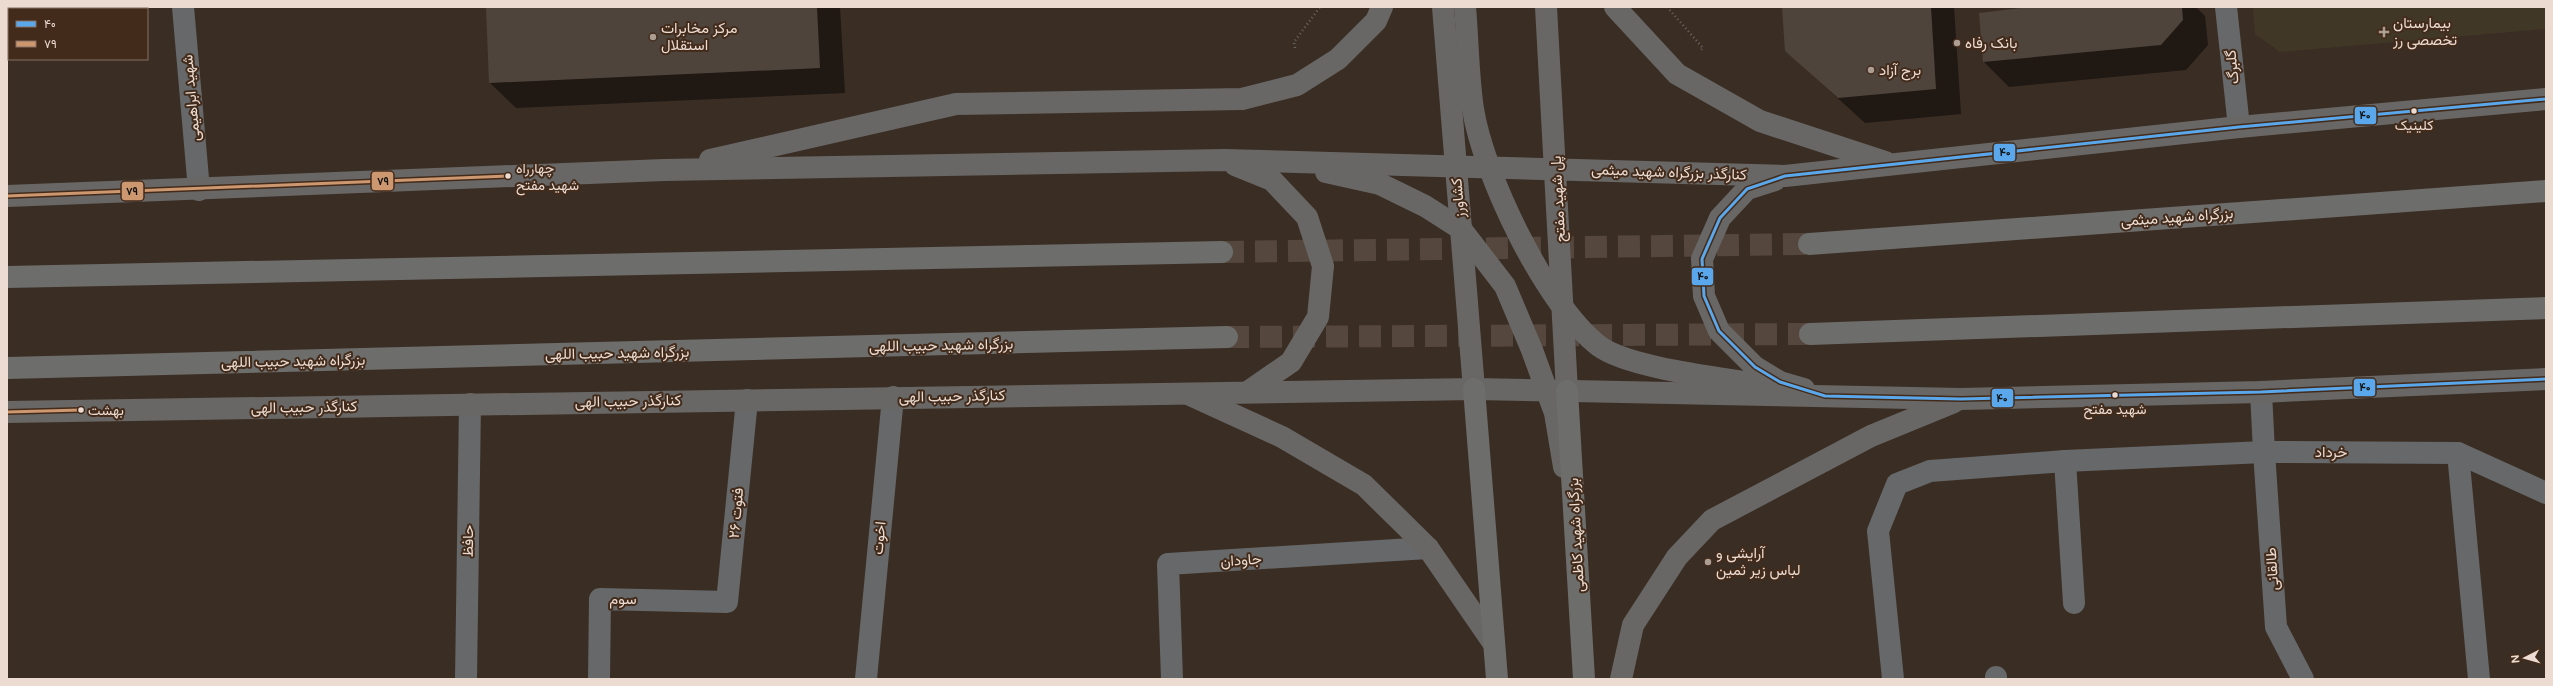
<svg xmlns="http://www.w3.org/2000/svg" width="2553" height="686" font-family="Figtree,Vazirmatn,sans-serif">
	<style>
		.medical { fill: #413727 }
		.shadow { fill: #0007 }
		.building { fill: #4f443c }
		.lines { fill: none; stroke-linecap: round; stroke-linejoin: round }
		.highway-tunnel { stroke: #55473e; stroke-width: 22; stroke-dasharray: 22 11; stroke-linecap: butt }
		.path { stroke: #6a6866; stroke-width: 2.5; stroke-dasharray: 1 3; stroke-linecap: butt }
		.minor { stroke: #666869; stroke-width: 22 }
		.major { stroke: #686765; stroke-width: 22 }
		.highway { stroke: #6d6d6c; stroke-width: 22 }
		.bus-1-casing { stroke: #432b1b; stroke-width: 6 }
		.bus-2-casing { stroke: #432b1b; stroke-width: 6 }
		.bus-1 { stroke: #5aa8eb; stroke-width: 3 }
		.bus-2 { stroke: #cd976f; stroke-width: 3 }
		.poi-dot { fill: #ad9e94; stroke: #432b1b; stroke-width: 1.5 }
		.bus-dot { fill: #ebdbd1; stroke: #432b1b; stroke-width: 1.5 }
		.labels { text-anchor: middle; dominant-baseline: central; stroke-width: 4; stroke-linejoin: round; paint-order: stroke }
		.bus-label { font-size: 14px; fill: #ebdbd1; stroke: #432b1b }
		.poi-label { font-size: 15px; fill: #ebdbd1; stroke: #432b1b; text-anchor: start }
		.street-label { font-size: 15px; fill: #ebdbd1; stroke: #432b1b }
		.line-badge { stroke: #432b1b; stroke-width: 1.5 }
		.pale-badge-label { font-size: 11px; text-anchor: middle; font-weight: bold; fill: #111 }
	</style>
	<rect width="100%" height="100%" fill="#3a2d24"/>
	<path class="medical" d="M 2253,7 L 2546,7 L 2546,29 L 2280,52 L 2255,34 Z"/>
	<g class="shadow">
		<path d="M 487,7 L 840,7 L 845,93 L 516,108 L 490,83 Z"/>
		<path d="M 1783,7 L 1954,7 L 1961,114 L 1865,123 L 1786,51 Z"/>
		<path d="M 2038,7 L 2196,7 L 2205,16 L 2208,45 L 2186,70 L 2009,87 L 1984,62 Z"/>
	</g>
	<g class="building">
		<path d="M 486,7 L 817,7 L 820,68 L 489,83 Z"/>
		<path d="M 1782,7 L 1931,7 L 1936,89 L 1838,98 L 1785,51 Z"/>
		<path d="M 2029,7 L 2182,7 L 2183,20 L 2161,45 L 1983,62 L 1979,13 Z"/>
	</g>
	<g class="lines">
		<g class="highway-tunnel">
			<path d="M 1222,252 L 1809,244"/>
			<path d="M 1227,337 L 1810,334"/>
		</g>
		<g class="path">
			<path d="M 1667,7 L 1703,48 L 1700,51"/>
			<path d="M 1295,48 L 1294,42 L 1320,7"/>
		</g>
		<g class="minor">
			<path d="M 183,7 L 199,190"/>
			<path d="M 2226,7 L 2239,127"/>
			<path d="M 2261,392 L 2264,452 L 2458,453 L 2546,493"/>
			<path d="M 2458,453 L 2479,679"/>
			<path d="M 2065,461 L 2074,603"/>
			<path d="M 1996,677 L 1996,679"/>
			<path d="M 466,679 L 470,404"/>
			<path d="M 599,679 L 600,599 L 727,602 L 747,400"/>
			<path d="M 866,679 L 893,397"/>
			<path d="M 1172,679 L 1168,564 L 1428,548"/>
			<path d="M 1893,679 L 1878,531 L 1897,484 L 1930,471 L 2065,461 L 2264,452 L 2276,627 L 2303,679"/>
		</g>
		<g class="major">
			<path d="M 1443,7 L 1474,389"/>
			<path d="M 1465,7 C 1468,41 1468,76 1473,109 C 1483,174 1546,306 1599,346 C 1627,367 1714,377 1751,383"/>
			<path d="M 1546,7 L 1567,391"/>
			<path d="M 1615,7 L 1677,74 L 1760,121 L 1885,162"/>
			<path d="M 710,160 L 956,104 L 1242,99 L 1297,85 L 1338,59 L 1376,21 L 1382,7"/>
			<path d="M 1235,165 L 1272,180 L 1307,217 L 1323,266 L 1318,317 L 1291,362 L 1249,391"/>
			<path d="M 1326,172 L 1380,184 L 1425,206 L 1461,229 L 1505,286 L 1532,350 L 1555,413 L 1564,467"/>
			<path d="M 1775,180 L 1747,189 L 1720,218 L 1702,259 L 1704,296 L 1719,331 L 1755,367 L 1780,382 L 1804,389"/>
			<path d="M 7,196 L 664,170 L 1224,160 L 1785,176 L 2239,127 L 2546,99"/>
			<path d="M 1188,394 L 1282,437 L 1364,485 L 1428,548 L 1494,644"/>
			<path d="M 7,412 L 1474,389 L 1961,399 L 2261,392 L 2546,379"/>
			<path d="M 1621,679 L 1633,625 L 1677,557 L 1712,520 L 1871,436 L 1954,402"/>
		</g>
		<g class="highway">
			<path d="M 1809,244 L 2546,191"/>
			<path d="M 7,277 L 1222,252"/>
			<path d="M 1810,334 L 2546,308"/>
			<path d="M 7,368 L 1227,337"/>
			<path d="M 1474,389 L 1497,679"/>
			<path d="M 1567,391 L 1584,679"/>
		</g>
		<g class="bus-1-casing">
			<path id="bus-1" d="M 2546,99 L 2239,127 L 1785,176 L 1747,189 L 1720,218 L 1702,259 L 1704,296 L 1719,331 L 1755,367 L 1780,382 L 1825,396 L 1961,399 L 2261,392 L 2546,379"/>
		</g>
		<g class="bus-2-casing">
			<g id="bus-2">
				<path d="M 7,196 L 508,176"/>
				<path d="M 7,412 L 81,410"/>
			</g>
		</g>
		<use href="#bus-1" class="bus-1"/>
		<use href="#bus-2" class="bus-2"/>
	</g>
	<g class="poi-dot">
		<path d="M2382 26h4v4h4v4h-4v4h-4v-4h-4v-4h4z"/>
		<circle cx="653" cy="37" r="4"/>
		<circle cx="1957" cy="43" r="4"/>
		<circle cx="1871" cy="70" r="4"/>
		<circle cx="1708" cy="562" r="4"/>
	</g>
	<g class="bus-dot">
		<circle cx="2414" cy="111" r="3.5"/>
		<circle cx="508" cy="176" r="3.5"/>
		<circle cx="2115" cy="395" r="3.5"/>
		<circle cx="81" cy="410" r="3.5"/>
	</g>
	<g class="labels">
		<g class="bus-label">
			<text x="2414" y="125">کلینیک</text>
			<text x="516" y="168" text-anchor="start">چهارراه<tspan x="516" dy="17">شهید مفتح</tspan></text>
			<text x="2115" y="409">شهید مفتح</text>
			<text x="88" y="410" text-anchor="start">بهشت</text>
		</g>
		<g class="poi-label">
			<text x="2393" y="23">بیمارستان<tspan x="2393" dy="17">تخصصی رز</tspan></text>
			<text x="661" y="28">مرکز مخابرات<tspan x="661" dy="17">استقلال</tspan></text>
			<text x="1965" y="43">بانک رفاه</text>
			<text x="1879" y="70">برج آزاد</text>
			<text x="1716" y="553">آرایشی و<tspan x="1716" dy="17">لباس زیر ثمین</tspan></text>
		</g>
		<g class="street-label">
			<text transform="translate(2232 67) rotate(-96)">گلبرگ</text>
			<text transform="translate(191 98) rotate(-95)">شهید ابراهیمی</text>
			<text transform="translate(1669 172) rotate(2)">کنارگذر بزرگراه شهید میثمی</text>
			<text transform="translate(1458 198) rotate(-95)">کشاورز</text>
			<text transform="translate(1558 199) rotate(-93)">پل شهید مفتح</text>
			<text transform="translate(2177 217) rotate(-4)">بزرگراه شهید میثمی</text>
			<text transform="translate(941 345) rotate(-1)">بزرگراه شهید حبیب اللهی</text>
			<text transform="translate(617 353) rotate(-1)">بزرگراه شهید حبیب اللهی</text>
			<text transform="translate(293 361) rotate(-1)">بزرگراه شهید حبیب اللهی</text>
			<text transform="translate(952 396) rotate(-1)">کنارگذر حبیب الهی</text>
			<text transform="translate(628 401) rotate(-1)">کنارگذر حبیب الهی</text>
			<text transform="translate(304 407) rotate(-1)">کنارگذر حبیب الهی</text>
			<text x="2331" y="452">خرداد</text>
			<text transform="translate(736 513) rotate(-85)">فتوت ۲۶</text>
			<text transform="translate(1576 535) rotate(-93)">بزرگراه شهید کاظمی</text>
			<text transform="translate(879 538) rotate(-85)">اخوت</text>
			<text transform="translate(468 541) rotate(-89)">حافظ</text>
			<text transform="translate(1241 560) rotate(-4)">جاودان</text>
			<text transform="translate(2272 569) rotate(-94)">طالقانی</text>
			<text x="623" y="599">سوم</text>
		</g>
	</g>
	<g class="line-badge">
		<rect x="2354" y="106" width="23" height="19" rx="4" fill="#5aa8eb"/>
		<rect x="1993" y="143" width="23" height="19" rx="4" fill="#5aa8eb"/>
		<rect x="371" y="171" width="23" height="20" rx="4" fill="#cd976f"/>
		<rect x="121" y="181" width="23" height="20" rx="4" fill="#cd976f"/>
		<rect x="1691" y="267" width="23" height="19" rx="4" fill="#5aa8eb"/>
		<rect x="2353" y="378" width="23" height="19" rx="4" fill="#5aa8eb"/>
		<rect x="1991" y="388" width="23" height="20" rx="4" fill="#5aa8eb"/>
	</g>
	<g class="pale-badge-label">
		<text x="2365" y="119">۴۰</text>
		<text x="2005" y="156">۴۰</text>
		<text x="383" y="185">۷۹</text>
		<text x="132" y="195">۷۹</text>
		<text x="1703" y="280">۴۰</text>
		<text x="2365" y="391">۴۰</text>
		<text x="2002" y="402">۴۰</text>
	</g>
	<rect width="2553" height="686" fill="none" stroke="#ebdbd1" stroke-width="16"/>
	<rect x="8" y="8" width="140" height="52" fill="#432b1b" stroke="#867164"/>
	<rect x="16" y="21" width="20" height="6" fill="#5aa8eb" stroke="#867164"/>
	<text x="44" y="28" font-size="12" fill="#ebdbd1">۴۰</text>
	<rect x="16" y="41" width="20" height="6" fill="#cd976f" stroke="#867164"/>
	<text x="44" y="48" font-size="12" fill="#ebdbd1">۷۹</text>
	<g transform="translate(2525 658) rotate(264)" stroke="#432b1b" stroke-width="3" paint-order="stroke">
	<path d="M0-3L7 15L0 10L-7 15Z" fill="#ebdbd1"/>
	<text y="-6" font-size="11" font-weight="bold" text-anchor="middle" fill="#ebdbd1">N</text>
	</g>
</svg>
